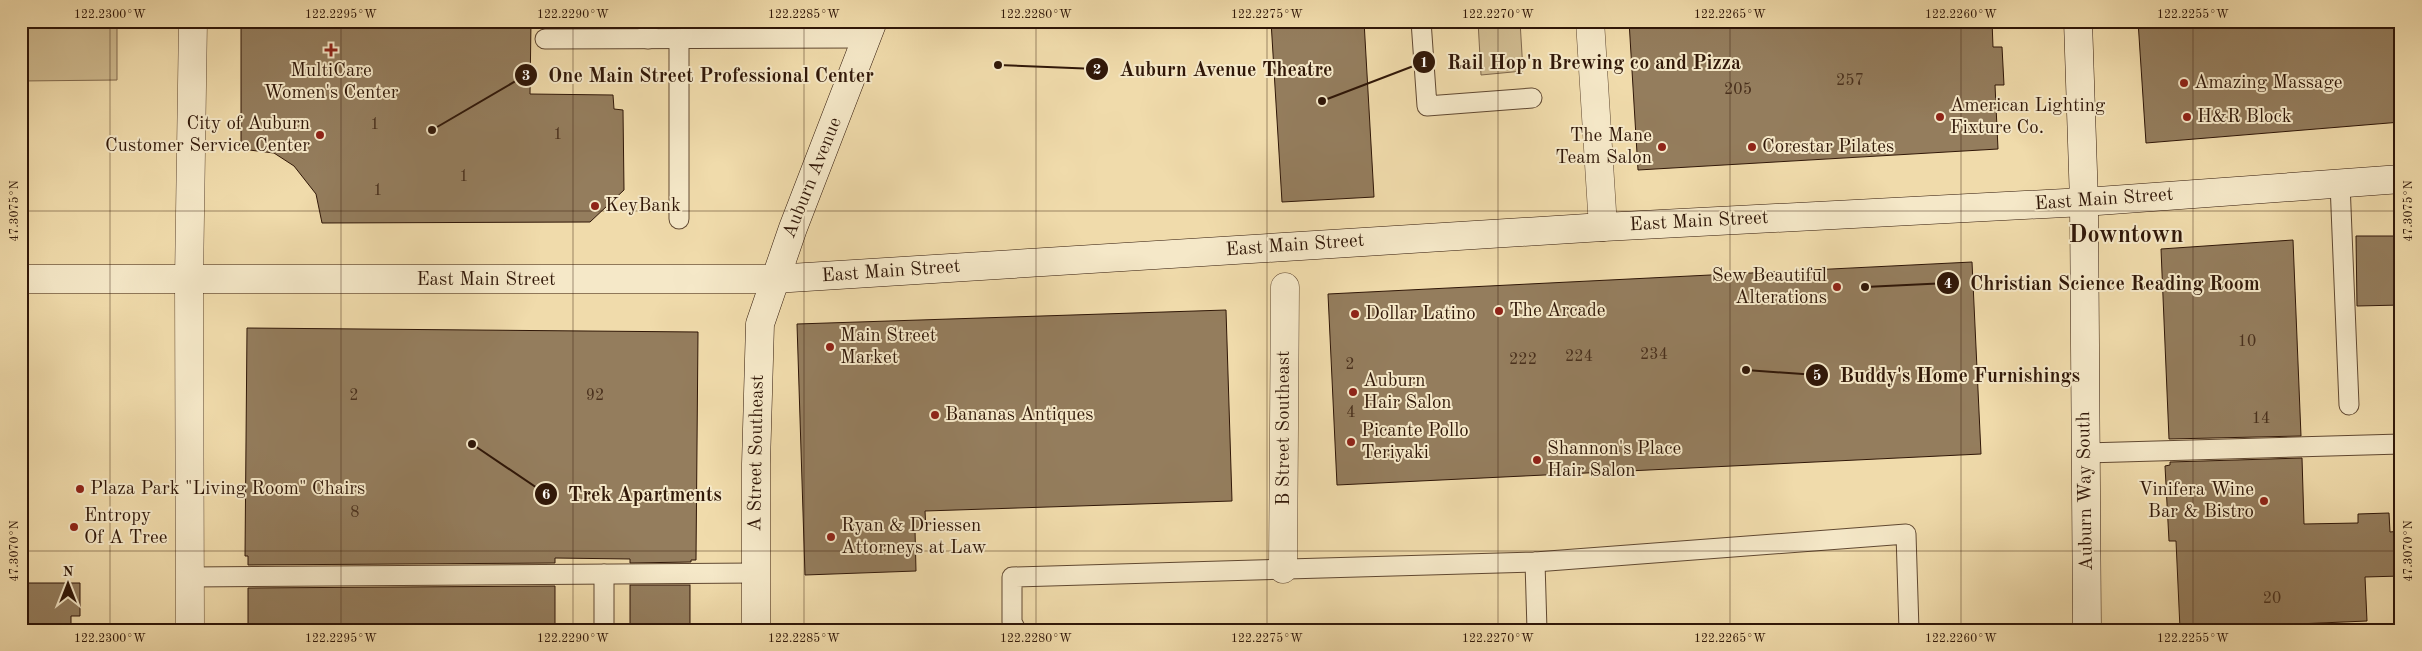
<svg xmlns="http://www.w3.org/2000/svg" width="2422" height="651" font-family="'Old Standard TT',serif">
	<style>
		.green { fill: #cfba8f; stroke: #80684c }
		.building { fill: #947d5d; stroke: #301708 }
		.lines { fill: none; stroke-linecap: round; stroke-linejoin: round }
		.service-casing { stroke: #604831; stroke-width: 21 }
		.pedestrian-casing { stroke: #604831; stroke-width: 29 }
		.minor-casing { stroke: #604831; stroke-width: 29 }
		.secondary-casing { stroke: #301708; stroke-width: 29 }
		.service { stroke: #f5e8c8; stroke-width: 19 }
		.pedestrian { stroke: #f5e8c8; stroke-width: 28 }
		.minor { stroke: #f5e8c8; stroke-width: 28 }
		.secondary { stroke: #f5e8c8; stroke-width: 28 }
		.ticks { fill: none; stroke: #301708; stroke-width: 1; stroke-opacity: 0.45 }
		.poi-dot { fill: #8f2418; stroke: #f5e8c8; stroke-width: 2 }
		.labels { text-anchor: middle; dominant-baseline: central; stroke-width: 4; stroke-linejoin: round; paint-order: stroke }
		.number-label { font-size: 16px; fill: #49301d }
		.poi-label { font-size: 19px; fill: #301708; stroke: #f5e8c8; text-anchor: start }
		.street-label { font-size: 19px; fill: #301708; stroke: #f5e8c8 }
		.district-label { font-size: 24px; font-weight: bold; fill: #301708; stroke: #f5e8c8 }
		.leader { fill: none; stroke: #301708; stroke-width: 2 }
		.callout-dot { fill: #301708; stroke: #f5e8c8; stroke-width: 2 }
		.mark-label { font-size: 15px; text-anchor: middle; font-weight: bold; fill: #fff }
		.callout-label { font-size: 20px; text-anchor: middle; font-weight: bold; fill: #301708; stroke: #f5e8c8; stroke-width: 4; stroke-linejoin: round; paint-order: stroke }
		.neatline { fill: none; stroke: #301708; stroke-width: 2 }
		.ticks-label { font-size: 12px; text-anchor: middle; fill: #301708 }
	</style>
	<rect width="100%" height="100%" fill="#f0dbab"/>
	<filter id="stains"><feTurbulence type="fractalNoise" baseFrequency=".004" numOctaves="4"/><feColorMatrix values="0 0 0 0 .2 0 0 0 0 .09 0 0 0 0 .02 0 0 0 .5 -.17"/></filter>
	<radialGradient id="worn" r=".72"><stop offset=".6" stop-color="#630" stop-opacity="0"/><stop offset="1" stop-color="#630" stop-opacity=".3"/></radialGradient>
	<g class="green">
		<path d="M 21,21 L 117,21 L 117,80 L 21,81 Z"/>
		<path d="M 1478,21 L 1520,21 L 1523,71 L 1481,75 Z"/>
	</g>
	<g class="building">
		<path d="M 241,21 L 531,21 L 530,94 L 613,95 L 614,109 L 623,110 L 624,190 L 590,222 L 322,223 L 316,194 L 294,166 L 274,153 L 241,149 Z"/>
		<path d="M 1271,21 L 1364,21 L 1374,197 L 1282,202 Z"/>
		<path d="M 1629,21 L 1992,21 L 1993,47 L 2002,47 L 2004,85 L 1995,85 L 1998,149 L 1638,170 Z"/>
		<path d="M 2138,21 L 2401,21 L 2401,122 L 2146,143 Z"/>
		<path d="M 2356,236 L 2401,236 L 2401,305 L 2357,306 Z"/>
		<path d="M 2293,240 L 2301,436 L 2169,439 L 2161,249 Z"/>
		<path d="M 1972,262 L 1981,454 L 1337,485 L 1328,294 Z"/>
		<path d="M 1226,310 L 1232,501 L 925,511 L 926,529 L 915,530 L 916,571 L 805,575 L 797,324 Z"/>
		<path d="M 247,328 L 698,332 L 696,560 L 691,560 L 691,562 L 630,563 L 630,559 L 555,558 L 555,563 L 248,565 L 248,556 L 245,556 Z"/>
		<path d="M 2302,458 L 2304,524 L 2358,523 L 2358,514 L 2389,513 L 2390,532 L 2401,531 L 2401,576 L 2365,577 L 2367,621 L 2180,629 L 2176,541 L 2169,541 L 2165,466 L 2170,465 L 2170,462 Z"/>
		<path d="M 21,583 L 80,583 L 80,616 L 71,616 L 71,629 L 21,630 Z"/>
		<rect x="630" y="585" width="60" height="45"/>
		<path d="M 555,586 L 555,630 L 248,630 L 248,588 Z"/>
	</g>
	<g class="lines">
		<g class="service-casing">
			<g id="service">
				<path d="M 648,21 L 648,39"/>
				<path d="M 1421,21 L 1427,106 L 1532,98"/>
				<path d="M 545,39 L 867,38"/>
				<path d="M 679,39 L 679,219"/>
				<path d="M 2340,183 L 2349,405"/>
				<path d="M 2086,453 L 2401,444"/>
				<path d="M 1535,562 L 1537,630"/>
				<path d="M 604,574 L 604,630"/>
				<path d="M 190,577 L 756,573"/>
				<path d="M 1016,630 L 1012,622 L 1012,577 L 1535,562 L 1906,534 L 1909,630"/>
			</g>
		</g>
		<g class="pedestrian-casing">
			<path id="pedestrian" d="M 1283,569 L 1285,287"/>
		</g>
		<g class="minor-casing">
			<g id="minor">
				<path d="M 1590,21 L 1603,227"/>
				<path d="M 190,630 L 189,279 L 193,21"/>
			</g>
		</g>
		<g class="secondary-casing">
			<g id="secondary">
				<path d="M 2078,21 L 2084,202 L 2087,630"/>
				<path d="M 21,279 L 774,279 L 1603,227 L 2084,202 L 2401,179"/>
				<path d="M 756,630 L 756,464 L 760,324 L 793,228 L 873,21"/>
			</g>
		</g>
		<use href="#service" class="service"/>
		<use href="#pedestrian" class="pedestrian"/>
		<use href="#minor" class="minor"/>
		<use href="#secondary" class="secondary"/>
	</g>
	<path class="ticks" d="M 110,21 L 110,630M 341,21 L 341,630M 573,21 L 573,630M 804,21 L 804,630M 1036,21 L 1036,630M 1267,21 L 1267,630M 1498,21 L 1498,630M 1730,21 L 1730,630M 1961,21 L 1961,630M 2193,21 L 2193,630M 21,211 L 2401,211M 21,551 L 2401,551"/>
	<g class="poi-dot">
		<path d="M328.5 42.5h5v5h5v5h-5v5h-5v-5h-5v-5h5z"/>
		<circle cx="2184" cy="83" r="5"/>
		<circle cx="1940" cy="117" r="5"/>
		<circle cx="2187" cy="117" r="5"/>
		<circle cx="320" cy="135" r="5"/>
		<circle cx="1662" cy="147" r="5"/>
		<circle cx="1752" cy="147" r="5"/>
		<circle cx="595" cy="206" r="5"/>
		<circle cx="1837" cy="287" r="5"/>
		<circle cx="1499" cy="311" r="5"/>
		<circle cx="1355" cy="314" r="5"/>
		<circle cx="830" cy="347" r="5"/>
		<circle cx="1353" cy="392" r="5"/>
		<circle cx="935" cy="415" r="5"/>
		<circle cx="1351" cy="442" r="5"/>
		<circle cx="1537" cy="460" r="5"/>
		<circle cx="80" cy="489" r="5"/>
		<circle cx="2264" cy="501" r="5"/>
		<circle cx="74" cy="527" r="5"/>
		<circle cx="831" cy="537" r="5"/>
	</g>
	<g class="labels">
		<g class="number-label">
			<text x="1850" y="81">257</text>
			<text x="1738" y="90">205</text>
			<text x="375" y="125">1</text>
			<text x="558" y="135">1</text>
			<text x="464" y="177">1</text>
			<text x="378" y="191">1</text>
			<text x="2247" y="342">10</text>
			<text x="1654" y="355">234</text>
			<text x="1579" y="357">224</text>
			<text x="1523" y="360">222</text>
			<text x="1350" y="365">2</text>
			<text x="354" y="396">2</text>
			<text x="595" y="396">92</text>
			<text x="1351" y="413">4</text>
			<text x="2261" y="419">14</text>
			<text x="355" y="513">8</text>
			<text x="2272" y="599">20</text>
		</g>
		<g class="poi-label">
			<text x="331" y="71" text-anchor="middle">MultiCare<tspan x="331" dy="22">Women's Center</tspan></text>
			<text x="2194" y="83">Amazing Massage</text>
			<text x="1950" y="106">American Lighting<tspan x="1950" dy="22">Fixture Co.</tspan></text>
			<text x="2197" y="117">H&amp;R Block</text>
			<text x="310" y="124" text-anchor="end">City of Auburn<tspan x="310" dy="22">Customer Service Center</tspan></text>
			<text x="1652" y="136" text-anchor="end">The Mane<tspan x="1652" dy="22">Team Salon</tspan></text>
			<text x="1762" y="147">Corestar Pilates</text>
			<text x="605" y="206">KeyBank</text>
			<text x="1827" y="276" text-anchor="end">Sew Beautiful<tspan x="1827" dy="22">Alterations</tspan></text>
			<text x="1509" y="311">The Arcade</text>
			<text x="1365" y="314">Dollar Latino</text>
			<text x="840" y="336">Main Street<tspan x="840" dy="22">Market</tspan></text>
			<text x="1363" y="381">Auburn<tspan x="1363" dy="22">Hair Salon</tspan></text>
			<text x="945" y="415">Bananas Antiques</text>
			<text x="1361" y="431">Picante Pollo<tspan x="1361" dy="22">Teriyaki</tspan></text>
			<text x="1547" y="449">Shannon's Place<tspan x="1547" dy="22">Hair Salon</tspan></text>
			<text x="90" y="489">Plaza Park "Living Room" Chairs</text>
			<text x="2254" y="490" text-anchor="end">Vinifera Wine<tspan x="2254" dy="22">Bar &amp; Bistro</tspan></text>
			<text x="84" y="516">Entropy<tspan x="84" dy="22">Of A Tree</tspan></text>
			<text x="841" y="526">Ryan &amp; Driessen<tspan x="841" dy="22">Attorneys at Law</tspan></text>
		</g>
		<g class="street-label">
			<text transform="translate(813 178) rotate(-68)">Auburn Avenue</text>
			<text transform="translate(2104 200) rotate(-4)">East Main Street</text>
			<text transform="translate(1699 222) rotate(-3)">East Main Street</text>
			<text transform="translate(1295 246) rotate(-4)">East Main Street</text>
			<text transform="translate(891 272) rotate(-4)">East Main Street</text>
			<text x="486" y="280">East Main Street</text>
			<text transform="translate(1284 428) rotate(-90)">B Street Southeast</text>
			<text transform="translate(757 453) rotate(-89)">A Street Southeast</text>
			<text transform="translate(2086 491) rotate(-91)">Auburn Way South</text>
		</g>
		<g class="district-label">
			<text x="2126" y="236">Downtown</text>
		</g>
	</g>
	<path class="leader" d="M1322 101L1424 62M998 65L1097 69M432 130L526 75M1865 287L1948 283M1746 370L1817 375M472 444L546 494"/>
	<g class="callout-dot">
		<circle cx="1322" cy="101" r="5"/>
		<circle cx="998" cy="65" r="5"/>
		<circle cx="432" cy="130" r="5"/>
		<circle cx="1865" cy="287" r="5"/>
		<circle cx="1746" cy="370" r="5"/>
		<circle cx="472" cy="444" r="5"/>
		<circle cx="1424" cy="62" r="12"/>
		<circle cx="1097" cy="69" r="12"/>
		<circle cx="526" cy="75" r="12"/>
		<circle cx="1948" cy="283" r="12"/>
		<circle cx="1817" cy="375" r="12"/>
		<circle cx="546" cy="494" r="12"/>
	</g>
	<g class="mark-label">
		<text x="1424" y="67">1</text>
		<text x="1097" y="74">2</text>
		<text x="526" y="80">3</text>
		<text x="1948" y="288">4</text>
		<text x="1817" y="380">5</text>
		<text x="546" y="499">6</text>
	</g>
	<g class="callout-label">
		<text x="1594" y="69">Rail Hop'n Brewing co and Pizza</text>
		<text x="1226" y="76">Auburn Avenue Theatre</text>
		<text x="711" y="82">One Main Street Professional Center</text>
		<text x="2115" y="290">Christian Science Reading Room</text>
		<text x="1960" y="382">Buddy's Home Furnishings</text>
		<text x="645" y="501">Trek Apartments</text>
	</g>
	<rect width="2422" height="651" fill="none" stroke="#f0dbab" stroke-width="55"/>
	<g transform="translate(68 584)" stroke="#f5e8c8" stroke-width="4" paint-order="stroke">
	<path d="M0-4L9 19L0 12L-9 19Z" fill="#301708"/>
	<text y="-8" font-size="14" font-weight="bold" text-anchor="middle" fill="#301708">N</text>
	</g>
	<rect x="28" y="28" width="2366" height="596" class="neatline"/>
	<g class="ticks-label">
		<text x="110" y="18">122.2300°W</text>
		<text x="341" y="18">122.2295°W</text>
		<text x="573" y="18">122.2290°W</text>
		<text x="804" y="18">122.2285°W</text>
		<text x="1036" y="18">122.2280°W</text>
		<text x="1267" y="18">122.2275°W</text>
		<text x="1498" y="18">122.2270°W</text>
		<text x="1730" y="18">122.2265°W</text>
		<text x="1961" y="18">122.2260°W</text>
		<text x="2193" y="18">122.2255°W</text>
		<text transform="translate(14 211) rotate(-90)" y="4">47.3075°N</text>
		<text transform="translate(2408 211) rotate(-90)" y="4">47.3075°N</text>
		<text transform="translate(14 551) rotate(-90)" y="4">47.3070°N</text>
		<text transform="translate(2408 551) rotate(-90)" y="4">47.3070°N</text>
		<text x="110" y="642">122.2300°W</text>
		<text x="341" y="642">122.2295°W</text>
		<text x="573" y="642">122.2290°W</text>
		<text x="804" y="642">122.2285°W</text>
		<text x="1036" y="642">122.2280°W</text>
		<text x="1267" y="642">122.2275°W</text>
		<text x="1498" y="642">122.2270°W</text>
		<text x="1730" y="642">122.2265°W</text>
		<text x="1961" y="642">122.2260°W</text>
		<text x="2193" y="642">122.2255°W</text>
	</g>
	<rect width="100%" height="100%" filter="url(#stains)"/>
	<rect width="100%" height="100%" fill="url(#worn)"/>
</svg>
